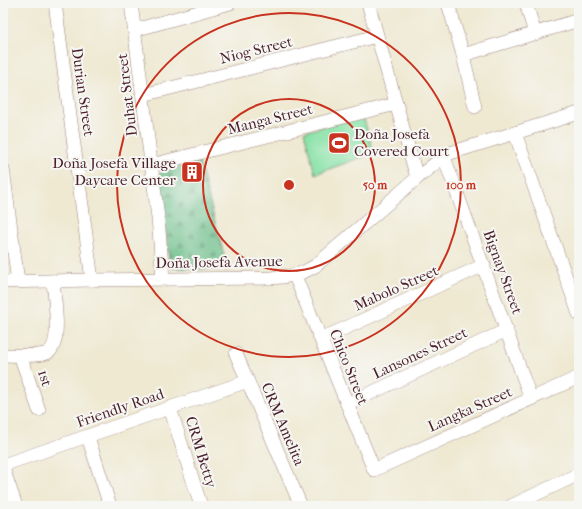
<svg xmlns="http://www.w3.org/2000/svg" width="582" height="509" font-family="'IM FELL French Canon',serif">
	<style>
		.grass { fill: #88e2a7; stroke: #698069 }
		.forest { fill: url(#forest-firs); stroke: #5c705c }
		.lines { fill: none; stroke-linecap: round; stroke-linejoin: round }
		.minor-casing { stroke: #9c847e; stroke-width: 14 }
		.minor { stroke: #fff; stroke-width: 13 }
		.ring { fill: none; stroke: #c8321e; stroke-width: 2 }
		.labels { text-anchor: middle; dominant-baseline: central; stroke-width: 4; stroke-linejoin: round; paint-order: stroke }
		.street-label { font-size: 15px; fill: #4a1f2b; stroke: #f6f6f2 }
		.poi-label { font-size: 15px; fill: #4a1f2b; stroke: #f6f6f2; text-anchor: start }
		.centre { fill: #c8321e; stroke: #f6f6f2; stroke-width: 2 }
		.ring-label { font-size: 12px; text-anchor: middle; font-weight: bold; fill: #c8321e; stroke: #f6f6f2; stroke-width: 4; stroke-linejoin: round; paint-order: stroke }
	</style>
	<defs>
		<pattern id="forest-firs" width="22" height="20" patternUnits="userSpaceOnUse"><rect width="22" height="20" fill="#6ec08c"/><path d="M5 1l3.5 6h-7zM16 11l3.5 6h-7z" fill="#5c9b73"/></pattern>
	</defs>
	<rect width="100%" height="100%" fill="#f6f6f2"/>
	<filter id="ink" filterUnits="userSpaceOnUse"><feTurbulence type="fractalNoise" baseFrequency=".025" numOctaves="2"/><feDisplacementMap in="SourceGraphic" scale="8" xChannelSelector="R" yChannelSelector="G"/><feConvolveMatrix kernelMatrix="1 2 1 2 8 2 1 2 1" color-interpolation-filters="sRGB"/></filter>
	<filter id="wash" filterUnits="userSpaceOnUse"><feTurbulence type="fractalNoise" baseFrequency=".012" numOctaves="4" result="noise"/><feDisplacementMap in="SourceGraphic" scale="16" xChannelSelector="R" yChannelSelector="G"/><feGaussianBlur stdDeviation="0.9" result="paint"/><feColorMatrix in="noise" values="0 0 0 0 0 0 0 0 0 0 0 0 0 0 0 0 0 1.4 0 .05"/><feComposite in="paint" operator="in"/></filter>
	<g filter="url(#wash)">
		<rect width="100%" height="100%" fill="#efe9d2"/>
		<path class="grass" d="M 363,116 L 374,153 L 315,174 L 304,132 Z"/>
		<path class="forest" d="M 199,161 L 228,270 L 170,268 L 159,174 L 163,171 Z"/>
	</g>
	<g filter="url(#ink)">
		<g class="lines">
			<g class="minor-casing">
				<g id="minor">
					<path d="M 55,3 L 92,280"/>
					<path d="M 131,3 L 158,218 L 163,279"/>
					<path d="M 368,3 L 417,178"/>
					<path d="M 448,3 L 463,55 L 475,107"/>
					<path d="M 526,3 L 535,34"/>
					<path d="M 135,30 L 230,3"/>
					<path d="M 463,55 L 579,20"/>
					<path d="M 143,95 L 377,36"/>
					<path d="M 515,133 L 579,314"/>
					<path d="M 444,157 L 531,399"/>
					<path d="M 151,165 L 396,104"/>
					<path d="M 3,169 L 18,282"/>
					<path d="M 295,276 L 374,470 L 579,377"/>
					<path d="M 3,282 L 92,280 L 271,278 C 291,276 298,276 315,266 L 417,178 L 447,154 L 579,113"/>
					<path d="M 321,339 L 484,265"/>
					<path d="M 236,354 L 301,506"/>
					<path d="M 3,355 C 13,355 39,357 47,353 C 63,346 54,296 53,281"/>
					<path d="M 20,355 L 39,410"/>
					<path d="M 347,404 L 507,330"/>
					<path d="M 170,408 L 201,506"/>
					<path d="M 88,437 L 110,506"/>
					<path d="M 3,465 L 248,381"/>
					<path d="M 3,468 L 16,506"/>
					<path d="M 511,506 L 579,474"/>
				</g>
			</g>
			<use href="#minor" class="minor"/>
		</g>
	</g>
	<g class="ring">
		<circle cx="289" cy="185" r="86"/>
		<circle cx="289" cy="185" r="172"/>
	</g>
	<defs>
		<g id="stadium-square" transform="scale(1.15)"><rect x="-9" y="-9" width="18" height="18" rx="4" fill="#c8321e" stroke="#f6f6f2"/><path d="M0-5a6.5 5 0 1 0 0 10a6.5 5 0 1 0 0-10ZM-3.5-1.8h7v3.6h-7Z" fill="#fff"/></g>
		<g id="building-square" transform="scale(1.15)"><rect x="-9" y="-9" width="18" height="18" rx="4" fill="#c8321e" stroke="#f6f6f2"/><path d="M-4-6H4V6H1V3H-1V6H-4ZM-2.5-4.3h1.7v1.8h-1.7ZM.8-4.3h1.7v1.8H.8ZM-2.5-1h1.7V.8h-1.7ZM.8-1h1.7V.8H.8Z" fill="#fff"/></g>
	</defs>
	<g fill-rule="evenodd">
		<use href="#stadium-square" x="339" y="143"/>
		<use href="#building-square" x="192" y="172"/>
	</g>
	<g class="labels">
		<g class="street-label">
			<text transform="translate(256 50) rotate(-14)">Niog Street</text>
			<text transform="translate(83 92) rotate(82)">Durian Street</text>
			<text transform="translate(127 95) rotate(-97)">Duhat Street</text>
			<text transform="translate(270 119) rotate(-14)">Manga Street</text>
			<text transform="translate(219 262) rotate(-1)">Doña Josefa Avenue</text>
			<text transform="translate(503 272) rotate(70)">Bignay Street</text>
			<text transform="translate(396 288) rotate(-24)">Mabolo Street</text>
			<text transform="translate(420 353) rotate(-25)">Lansones Street</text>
			<text transform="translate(349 367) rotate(68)">Chico Street</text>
			<text transform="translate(45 378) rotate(72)">1st</text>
			<text transform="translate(120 408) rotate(-19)">Friendly Road</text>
			<text transform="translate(470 409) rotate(-24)">Langka Street</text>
			<text transform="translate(283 424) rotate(67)">CRM Amelita</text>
			<text transform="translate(201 452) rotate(73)">CRM Betty</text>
		</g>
		<g class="poi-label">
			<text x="354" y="134">Doña Josefa<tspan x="354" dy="17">Covered Court</tspan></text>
			<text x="176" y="163" text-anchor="end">Doña Josefa Village<tspan x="176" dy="17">Daycare Center</tspan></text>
		</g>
	</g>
	<circle cx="289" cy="185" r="6" class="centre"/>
	<g class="ring-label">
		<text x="375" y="189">50 m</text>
		<text x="461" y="189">100 m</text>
	</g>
	<rect width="582" height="509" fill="none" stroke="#f6f6f2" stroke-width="16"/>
</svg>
